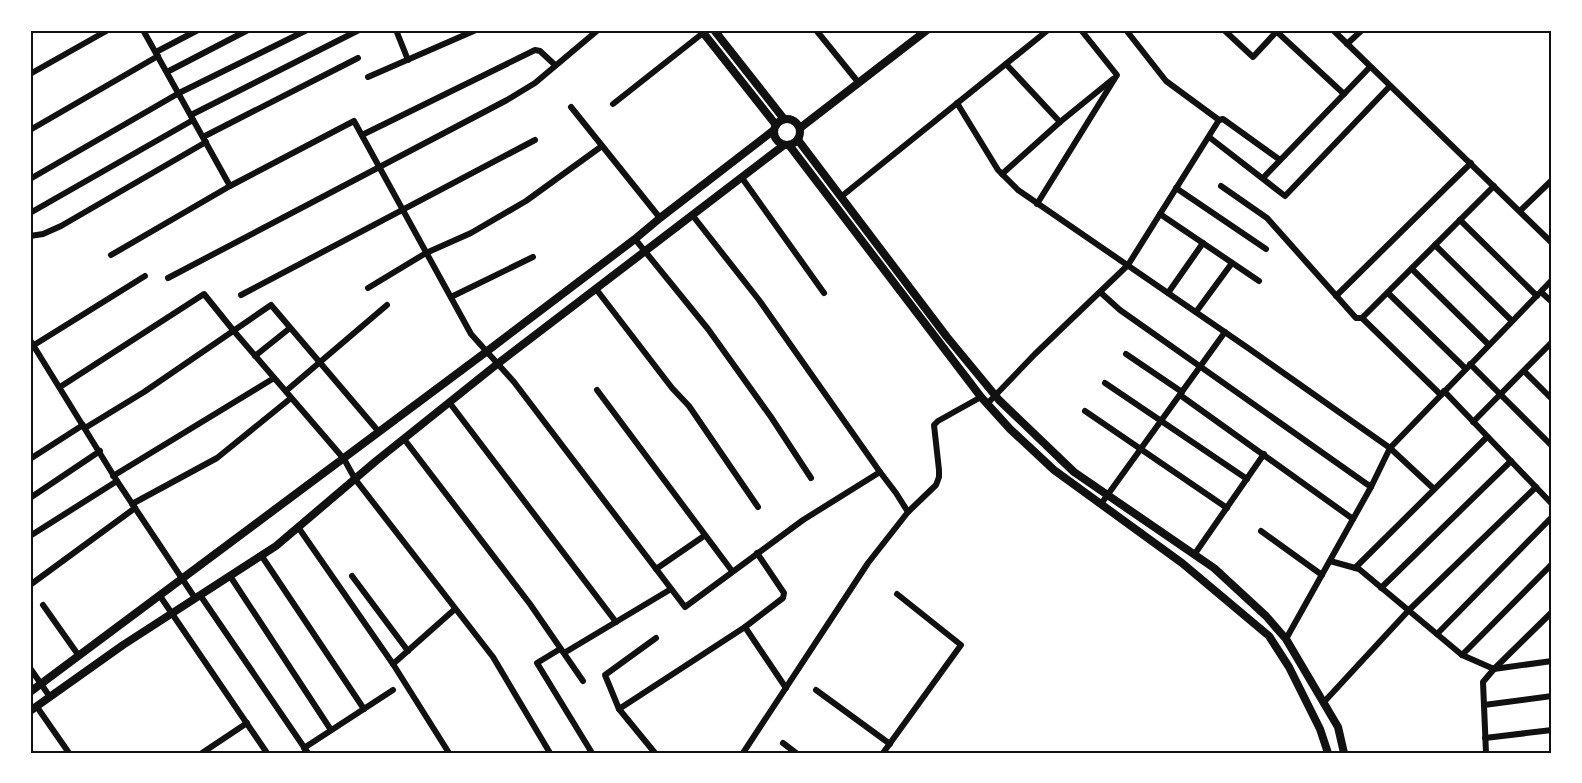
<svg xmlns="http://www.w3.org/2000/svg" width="1582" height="783" font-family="'Sofia Sans Condensed',sans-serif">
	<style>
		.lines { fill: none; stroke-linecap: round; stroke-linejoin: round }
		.minor { stroke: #111; stroke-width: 6 }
		.tertiary { stroke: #111; stroke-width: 8 }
		.neatline { fill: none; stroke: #111; stroke-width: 2 }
	</style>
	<rect width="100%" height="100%" fill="#fff"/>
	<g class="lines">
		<g class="minor">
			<path d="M 143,30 L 230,186"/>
			<path d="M 396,30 L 408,60"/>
			<path d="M 816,30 L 858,82"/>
			<path d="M 1224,30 L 1253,57 L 1278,30"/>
			<path d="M 1275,30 L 1344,94"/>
			<path d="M 1333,30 L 1552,243"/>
			<path d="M 1347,44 L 1362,30"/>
			<path d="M 156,52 L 198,30"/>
			<path d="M 167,72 L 248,30"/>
			<path d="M 30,74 L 108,30"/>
			<path d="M 368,77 L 476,30"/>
			<path d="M 957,103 L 998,170 L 1018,190 L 1248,348 L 1390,448 L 1434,489"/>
			<path d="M 613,104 L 703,33"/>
			<path d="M 571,107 L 660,218"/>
			<path d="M 191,115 L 359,30"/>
			<path d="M 1219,120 L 1223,119 L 1280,160"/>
			<path d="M 1060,122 L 1113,79"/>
			<path d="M 30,130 L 158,56"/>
			<path d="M 362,135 L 535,50 L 540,51 L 555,65"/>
			<path d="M 203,137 L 358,58"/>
			<path d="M 1209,137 L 1285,196 L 1390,86"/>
			<path d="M 1002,174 L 1060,122 L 1006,64"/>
			<path d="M 742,178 L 824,293"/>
			<path d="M 1263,178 L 1370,67"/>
			<path d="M 30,179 L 179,93 L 307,30"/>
			<path d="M 1221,186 L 1267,218 L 1356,318 L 1362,318 L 1441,395"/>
			<path d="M 1176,188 L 1266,249"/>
			<path d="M 842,196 L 1048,30"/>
			<path d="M 1037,204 L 1117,75 L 1081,30"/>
			<path d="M 1520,211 L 1552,180"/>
			<path d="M 30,213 L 193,120"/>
			<path d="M 1160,214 L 1259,281"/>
			<path d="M 693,216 L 759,300 L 880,472 L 896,493 L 908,512"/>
			<path d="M 1460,220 L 1537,296"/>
			<path d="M 30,236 L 43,234 L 61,226 L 206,142"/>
			<path d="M 635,239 L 708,329 L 771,417 L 811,478"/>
			<path d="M 1435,245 L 1512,321"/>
			<path d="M 111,255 L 230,186 L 354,121 L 471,334 L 514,382 L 685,607 L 803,520 L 880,472"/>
			<path d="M 1412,269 L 1489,345"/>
			<path d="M 168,278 L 507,100 L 535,83 L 598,30"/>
			<path d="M 368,288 L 426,253 L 471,233 L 526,201 L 602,146"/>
			<path d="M 596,289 L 672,388 L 689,406 L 758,507"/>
			<path d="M 1100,292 L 1120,310 L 1371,487"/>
			<path d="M 1541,292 L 1552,302"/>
			<path d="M 1168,293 L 1203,243"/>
			<path d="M 1388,293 L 1466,369"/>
			<path d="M 241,295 L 535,140"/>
			<path d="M 1336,296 L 1471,163"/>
			<path d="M 451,297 L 533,257"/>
			<path d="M 1196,312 L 1232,263"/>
			<path d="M 1362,318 L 1494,186"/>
			<path d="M 30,340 L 117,481 L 195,598"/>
			<path d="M 34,345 L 145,276"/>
			<path d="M 1126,354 L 1182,392"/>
			<path d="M 255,356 L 290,328"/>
			<path d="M 1470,364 L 1552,446"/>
			<path d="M 1524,371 L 1552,399"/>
			<path d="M 1105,383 L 1247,479"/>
			<path d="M 60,387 L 204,294 L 233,330 L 344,459 L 355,479 L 493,657 L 550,753"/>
			<path d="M 597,390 L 732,571"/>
			<path d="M 286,391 L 387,305"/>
			<path d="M 1444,391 L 1552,504"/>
			<path d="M 1180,395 L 1353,519"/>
			<path d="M 449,402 L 616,622"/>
			<path d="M 987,404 L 1035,354 L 1128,265 L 1219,120 L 1166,81 L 1126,30"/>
			<path d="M 1085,411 L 1227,508"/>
			<path d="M 1473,422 L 1552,342"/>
			<path d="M 85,428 L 144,392 L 271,305 L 379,432"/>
			<path d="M 404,439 L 530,604 L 583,681"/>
			<path d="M 30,459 L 83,425"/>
			<path d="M 113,476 L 274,378"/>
			<path d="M 30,498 L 100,451"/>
			<path d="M 132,504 L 217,458 L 291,398"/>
			<path d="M 1101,504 L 1225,332"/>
			<path d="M 298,527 L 393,664 L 449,753"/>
			<path d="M 1261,531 L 1322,575"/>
			<path d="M 30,536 L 117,481"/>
			<path d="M 261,555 L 364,709"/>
			<path d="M 1194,555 L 1264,454"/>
			<path d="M 1330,561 L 1359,569 L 1462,655 L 1494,669 L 1552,661"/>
			<path d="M 1355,568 L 1487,437"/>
			<path d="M 656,569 L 704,536"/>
			<path d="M 230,576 L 331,730"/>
			<path d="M 352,576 L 408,651"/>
			<path d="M 30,585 L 135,508"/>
			<path d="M 1381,588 L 1511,461"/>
			<path d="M 200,595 L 308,753"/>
			<path d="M 160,596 L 267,753"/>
			<path d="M 43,605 L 79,656"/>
			<path d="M 745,627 L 786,688"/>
			<path d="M 1437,634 L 1552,517"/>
			<path d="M 1286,639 L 1371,487 L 1390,448 L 1552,280"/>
			<path d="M 560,649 L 537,663 L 592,753"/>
			<path d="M 564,653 L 671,589"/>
			<path d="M 1462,655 L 1552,564"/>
			<path d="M 393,664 L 455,609"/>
			<path d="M 30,668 L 50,697"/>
			<path d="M 816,690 L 890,744"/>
			<path d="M 1324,702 L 1409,610 L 1536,487"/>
			<path d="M 1484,705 L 1552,696"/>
			<path d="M 37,707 L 69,753"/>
			<path d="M 619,709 L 605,675 L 656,638"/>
			<path d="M 1485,738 L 1552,730"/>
			<path d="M 783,743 L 796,753"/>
			<path d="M 304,748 L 393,690"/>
			<path d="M 202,753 L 247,723"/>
			<path d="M 655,753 L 619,709 L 745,627 L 783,598 L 784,593 L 757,553"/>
			<path d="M 743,753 L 868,563 L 908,512 L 936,485 L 939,477 L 939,470 L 934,425 L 938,421 L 981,397"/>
			<path d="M 883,753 L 961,645 L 897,594"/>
			<path d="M 1486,753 L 1483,682 L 1494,669 L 1552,612"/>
		</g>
		<g class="tertiary">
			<path d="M 701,30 L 776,125"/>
			<path d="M 714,30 L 784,119"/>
			<circle cx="787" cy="132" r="13"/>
			<path d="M 800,128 L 927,30"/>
			<path d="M 798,140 L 947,337 L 999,400 L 1074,472 L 1214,568 L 1266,616 L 1286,639 L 1338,727 L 1344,753"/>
			<path d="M 789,145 L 981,397 L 1010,429 L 1054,470 L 1182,563 L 1269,636 L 1289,667 L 1320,729 L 1328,753"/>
			<path d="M 30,692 L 486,352 L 635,239 L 660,218 L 774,130"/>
			<path d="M 30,711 L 123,645 L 276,546 L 376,461 L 496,365 L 784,145"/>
		</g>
	</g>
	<rect width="1582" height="783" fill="none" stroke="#ffffff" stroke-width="63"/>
	<rect x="32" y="32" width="1518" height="720" class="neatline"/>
</svg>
